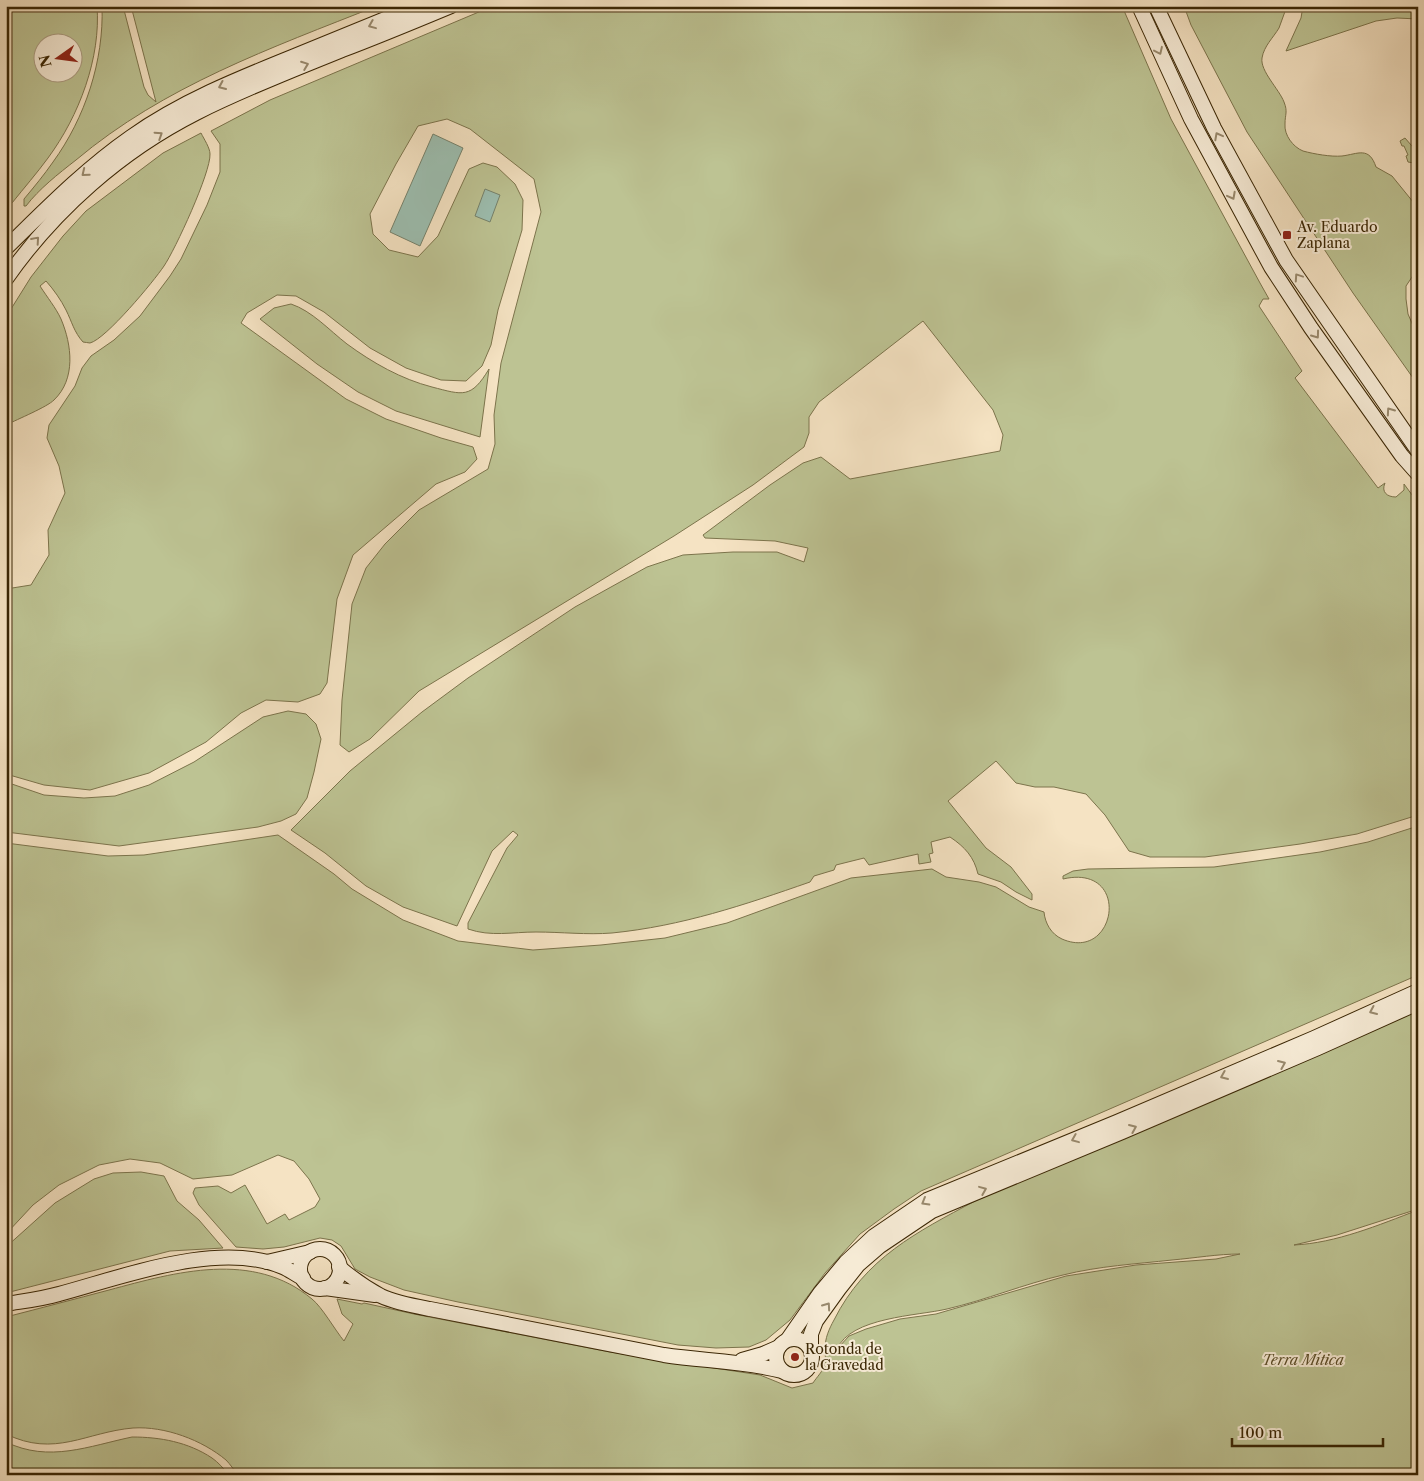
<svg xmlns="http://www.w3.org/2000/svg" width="1424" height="1481" font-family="'Libre Caslon Text',serif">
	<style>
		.green { fill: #bdc393; stroke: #7c744c; fill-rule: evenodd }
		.water { fill: #9cbeb0; stroke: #75816b }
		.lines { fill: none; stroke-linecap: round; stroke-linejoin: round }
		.secondary-casing { stroke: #3a2604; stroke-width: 16 }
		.secondary { stroke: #f8edd8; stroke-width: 14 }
		.oneway { stroke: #998a6e }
		.poi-dot { fill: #8f2418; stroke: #f8edd8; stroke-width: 2 }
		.labels { text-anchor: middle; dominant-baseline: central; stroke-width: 4; stroke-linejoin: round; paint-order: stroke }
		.poi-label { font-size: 14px; fill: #3a2604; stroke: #f8edd8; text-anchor: start }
		.park-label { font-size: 14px; font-style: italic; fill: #5b4d28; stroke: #f8edd8 }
	</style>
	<rect width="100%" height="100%" fill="#f5e3c3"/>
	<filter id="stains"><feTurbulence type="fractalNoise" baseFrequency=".004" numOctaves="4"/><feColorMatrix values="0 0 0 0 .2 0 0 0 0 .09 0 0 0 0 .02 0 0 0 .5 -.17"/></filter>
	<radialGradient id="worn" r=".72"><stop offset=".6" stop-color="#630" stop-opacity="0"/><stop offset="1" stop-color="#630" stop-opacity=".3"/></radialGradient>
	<g class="green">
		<path d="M 6,6 L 97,6 C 101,58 79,116 48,158 C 37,173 24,188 12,203 L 6,206 ZM 42,42 L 72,42 L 72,72 L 42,72 Z"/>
		<path d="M 102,6 L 123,6 L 144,87 L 148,95 L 156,102 L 131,6 L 377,6 C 271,48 164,86 76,160 C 58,174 39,189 26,206 L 24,206 L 24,199 C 34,187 44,175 53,162 C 85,118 104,61 102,6 Z"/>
		<path d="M 493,6 L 1122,6 L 1171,119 L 1260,283 L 1269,299 L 1263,299 L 1259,306 L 1302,371 L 1295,378 L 1378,488 L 1385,483 C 1381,492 1387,497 1396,497 L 1404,490 L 1404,484 L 1418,503 L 1418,815 L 1357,834 L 1300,844 L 1205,857 L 1150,857 L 1129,851 L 1105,815 L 1086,794 L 1054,787 L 1035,787 L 1016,783 L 996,761 L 948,801 L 986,848 L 1011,867 L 1032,894 L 1032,900 L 1016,892 L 1001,882 L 978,874 C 974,857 965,847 950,837 L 931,842 L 933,853 L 929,854 L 931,862 L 919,864 L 918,854 L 869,865 L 864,858 L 836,865 L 834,870 L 814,876 L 810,882 C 744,905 682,926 612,933 C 587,935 561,932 536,932 C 512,932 491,937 468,929 L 468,923 L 507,848 L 518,835 L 513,831 L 492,851 L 457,926 L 403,907 L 366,886 L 325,853 L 291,830 L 350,771 L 422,712 L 468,678 L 575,607 L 647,567 L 683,555 L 733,552 L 777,552 L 804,562 L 808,548 L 775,541 L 705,538 L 703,535 L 770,485 L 803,463 L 821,457 L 850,479 L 1000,451 L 1003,435 L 993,410 L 923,321 L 819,402 L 809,417 L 809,433 L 804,447 L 753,485 L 674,536 L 419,691 L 370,739 L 349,752 L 340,745 L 342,700 L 352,604 L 366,568 L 385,544 L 419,510 L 488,469 L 495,444 L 494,415 L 501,363 L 541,212 L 534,179 L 470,129 L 447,119 L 418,126 L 396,164 L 370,214 L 373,234 L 389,250 L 418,257 L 438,236 L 469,169 L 483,163 L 497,167 L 515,184 L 523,200 L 522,230 L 498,310 L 491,345 L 482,366 L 466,381 L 441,380 L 406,368 L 370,348 L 324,312 L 296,296 L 277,295 L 247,313 L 241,323 L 346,399 L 386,419 L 441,438 L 473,447 L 477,459 L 465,472 L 436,484 L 353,555 L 337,599 L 327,683 L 320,694 L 298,702 L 266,700 L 241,713 L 206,742 L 149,773 L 90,790 L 44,785 L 6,774 L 6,589 L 31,585 L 49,555 L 48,530 L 65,493 L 59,466 L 47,438 L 49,425 L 75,386 L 82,368 L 91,356 L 114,340 L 140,316 L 170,276 L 181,259 L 207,205 L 220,172 L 220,144 L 211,131 L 270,100 Z"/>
		<path d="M 1184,6 L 1287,6 C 1284,13 1282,21 1279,28 C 1273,38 1264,46 1262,58 C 1260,71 1279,89 1284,102 C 1288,112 1285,114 1285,124 C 1284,135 1293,147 1303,151 C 1314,154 1331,157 1342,156 C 1358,154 1369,146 1376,167 L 1392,176 L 1418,208 L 1418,268 L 1406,286 L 1406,299 L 1408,314 L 1418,337 L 1418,385 L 1353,293 L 1247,132 L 1191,25 Z"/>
		<path d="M 1303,6 L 1418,6 L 1418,19 L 1397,18 L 1376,21 L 1286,51 L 1301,18 Z"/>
		<path d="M 201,133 C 204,139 210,148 210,154 C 211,172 175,250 164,266 C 154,281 106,339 90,343 C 88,343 85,342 83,342 C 74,332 72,322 66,310 C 61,300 54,290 46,281 L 40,286 C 47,297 56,308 61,319 C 72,345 76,379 54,400 C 47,407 18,419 6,425 L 6,317 L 31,277 L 63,236 L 86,211 L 163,153 Z"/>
		<path d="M 1405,138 L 1418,153 L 1418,166 L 1414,163 L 1408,162 L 1406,156 L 1408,155 L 1404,146 L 1402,146 L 1400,141 Z"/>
		<path d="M 291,304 C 312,311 329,330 347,344 C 373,363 401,379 432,387 C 463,395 471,399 489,369 L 480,437 L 396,411 L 358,392 L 317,364 L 260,319 L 274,308 Z"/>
		<path d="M 288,711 L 306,714 L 316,724 L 321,739 L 314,772 L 307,798 L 296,814 L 281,821 L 258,827 L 119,846 L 6,832 L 6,782 L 44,795 L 84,798 L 115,796 L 149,785 L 194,762 L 263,717 Z"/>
		<path d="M 1418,826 L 1418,975 L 921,1191 L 894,1209 L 860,1234 L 825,1273 L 790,1320 L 766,1340 L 749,1347 L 716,1348 L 678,1345 L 458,1302 L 404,1290 L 370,1277 L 355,1269 L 341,1246 L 332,1240 L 320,1238 L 284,1247 L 263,1249 L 236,1247 L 199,1205 L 193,1193 L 195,1188 L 218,1186 L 231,1193 L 245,1185 L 267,1224 L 285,1214 L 289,1220 L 315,1207 L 320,1199 L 309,1179 L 294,1161 L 278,1155 L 232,1175 L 193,1179 L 160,1163 L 130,1159 L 99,1165 L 59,1185 L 33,1205 L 6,1234 L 6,843 L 108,856 L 144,855 L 278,835 L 334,874 L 352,889 L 403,920 L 458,941 L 533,950 L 601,945 L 665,938 L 727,923 L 851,878 L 932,869 L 946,877 L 979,882 L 996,887 L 1029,907 L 1044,912 C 1045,923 1051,934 1062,939 C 1117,963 1132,863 1063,879 L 1063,876 L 1073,871 L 1088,869 L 1214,867 L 1320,852 L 1368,842 Z"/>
		<path d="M 1418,1010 L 1418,1209 L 1337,1235 L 1294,1245 C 1336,1243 1379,1225 1418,1210 L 1418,1475 L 238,1475 C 234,1470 230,1464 226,1460 C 202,1440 165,1426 133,1428 C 86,1432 55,1458 6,1434 L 6,1317 C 41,1308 75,1299 109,1290 C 176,1272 253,1250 312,1299 C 322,1307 335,1330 344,1341 L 353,1324 L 342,1314 L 337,1299 L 362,1304 L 364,1303 L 414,1314 L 610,1352 L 760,1375 L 792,1388 L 813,1383 C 816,1378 824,1370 825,1364 C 826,1359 825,1354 825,1349 C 825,1338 829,1329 834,1320 C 865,1258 917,1232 975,1201 ZM 1240,1254 L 1216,1259 L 1136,1265 L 1066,1276 L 936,1314 L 900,1319 L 866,1329 L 849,1336 L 837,1349 C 851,1317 917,1316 947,1309 C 986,1300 1024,1284 1063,1275 C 1099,1266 1136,1264 1172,1260 C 1195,1258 1218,1254 1240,1254 Z"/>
		<path d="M 141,1172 L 164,1176 L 177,1201 L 199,1220 L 223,1248 L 170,1251 L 6,1293 L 6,1247 L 55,1203 L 94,1179 L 113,1173 Z"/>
		<path d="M 132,1437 C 160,1437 188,1442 212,1458 C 218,1462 224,1469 229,1475 L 6,1475 L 6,1442 C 49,1463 89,1446 132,1437 Z"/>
	</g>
	<g class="water">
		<path d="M 433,134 L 463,148 L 420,246 L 390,232 Z"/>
		<path d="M 485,189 L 500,195 L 490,222 L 475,216 Z"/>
	</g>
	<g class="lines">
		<g class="secondary-casing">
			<g id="secondary">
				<path d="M 1139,6 L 1191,119 L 1271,267 L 1311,328 L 1402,456 L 1418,474"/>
				<path d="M 1156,6 L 1214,128 L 1286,260 L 1418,451"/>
				<path d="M 6,248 C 46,209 85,169 131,137 C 182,101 240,78 297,55 C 337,39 377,22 417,6"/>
				<path d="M 6,279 C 54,210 121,151 196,113 C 243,89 293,70 342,50 C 379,36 415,21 451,6"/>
				<circle cx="320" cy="1269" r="20"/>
				<path d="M 267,1262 L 310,1252"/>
				<path d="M 339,1267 C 352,1278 366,1288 381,1296 C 396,1303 414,1306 430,1309 L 664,1355 C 704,1361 743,1361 782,1371"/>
				<path d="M 325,1288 L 375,1295"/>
				<path d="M 6,1304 C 24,1301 42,1299 59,1294 C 123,1277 218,1240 283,1267 C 290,1270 296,1275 303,1278"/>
				<circle cx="794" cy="1357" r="18"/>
				<path d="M 788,1339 L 820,1293 L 846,1262 L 874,1236 L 927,1200 L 1117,1122 L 1314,1038 L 1418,991"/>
				<path d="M 811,1350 L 811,1334 L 816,1321 L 839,1289 L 858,1265 L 880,1246 L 932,1211 L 1122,1132 L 1318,1048 L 1418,1003"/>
				<path d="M 742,1360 L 763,1354 L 779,1347"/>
			</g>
		</g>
		<use href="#secondary" class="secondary"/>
	</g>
	<defs><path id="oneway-chevron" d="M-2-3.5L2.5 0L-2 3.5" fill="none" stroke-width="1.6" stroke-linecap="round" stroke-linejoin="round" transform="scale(1.25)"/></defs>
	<g class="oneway">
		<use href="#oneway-chevron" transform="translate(372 25) rotate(158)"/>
		<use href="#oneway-chevron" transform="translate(1159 51) rotate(65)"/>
		<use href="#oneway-chevron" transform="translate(305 65) rotate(-21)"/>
		<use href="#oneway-chevron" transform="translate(222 86) rotate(156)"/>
		<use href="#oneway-chevron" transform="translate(159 135) rotate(-33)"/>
		<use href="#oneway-chevron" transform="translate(1218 136) rotate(-118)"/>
		<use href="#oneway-chevron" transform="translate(85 173) rotate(141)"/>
		<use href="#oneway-chevron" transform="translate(1232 196) rotate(62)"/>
		<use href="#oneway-chevron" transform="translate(36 240) rotate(-49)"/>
		<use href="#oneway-chevron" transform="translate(1298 277) rotate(-124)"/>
		<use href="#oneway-chevron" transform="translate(1316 335) rotate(54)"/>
		<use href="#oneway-chevron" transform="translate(1390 411) rotate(-125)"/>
		<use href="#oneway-chevron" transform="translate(1373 1011) rotate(156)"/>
		<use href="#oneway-chevron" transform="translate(1282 1064) rotate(-23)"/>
		<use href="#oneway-chevron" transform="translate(1224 1076) rotate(157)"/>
		<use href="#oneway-chevron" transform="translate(1133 1128) rotate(-23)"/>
		<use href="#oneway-chevron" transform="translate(1075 1139) rotate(158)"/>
		<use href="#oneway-chevron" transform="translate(983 1190) rotate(-22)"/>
		<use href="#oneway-chevron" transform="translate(925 1202) rotate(150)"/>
		<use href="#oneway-chevron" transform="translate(827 1306) rotate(-55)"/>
	</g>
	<g class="poi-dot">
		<rect x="1282" y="230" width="10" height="10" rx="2.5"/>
		<circle cx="795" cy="1357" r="5"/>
	</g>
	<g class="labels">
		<g class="poi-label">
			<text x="1297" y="227">Av. Eduardo<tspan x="1297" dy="16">Zaplana</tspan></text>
			<text x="805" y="1349">Rotonda de<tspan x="805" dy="16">la Gravedad</tspan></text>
		</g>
		<g class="park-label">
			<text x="1303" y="1360">Terra Mítica</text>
		</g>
	</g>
	<rect width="1424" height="1481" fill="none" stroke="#f5e3c3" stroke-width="25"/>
	<rect x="8" y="8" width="1409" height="1466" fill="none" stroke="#3a2604" stroke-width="2.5"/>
	<rect x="12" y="12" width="1399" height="1456" fill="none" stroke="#3a2604"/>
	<g transform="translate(58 58) rotate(256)"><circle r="24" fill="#f8edd8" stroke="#ac9d83"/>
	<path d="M0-4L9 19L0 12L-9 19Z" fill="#8f2418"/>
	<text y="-8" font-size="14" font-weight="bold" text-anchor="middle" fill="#3a2604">N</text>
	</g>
	<path d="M1232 1438v8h151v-8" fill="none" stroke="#3a2604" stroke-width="2.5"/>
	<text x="1239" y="1438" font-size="15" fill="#3a2604" stroke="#f8edd8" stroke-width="4" paint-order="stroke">100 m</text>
	<rect width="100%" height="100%" filter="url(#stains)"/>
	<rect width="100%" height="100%" fill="url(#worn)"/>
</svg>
